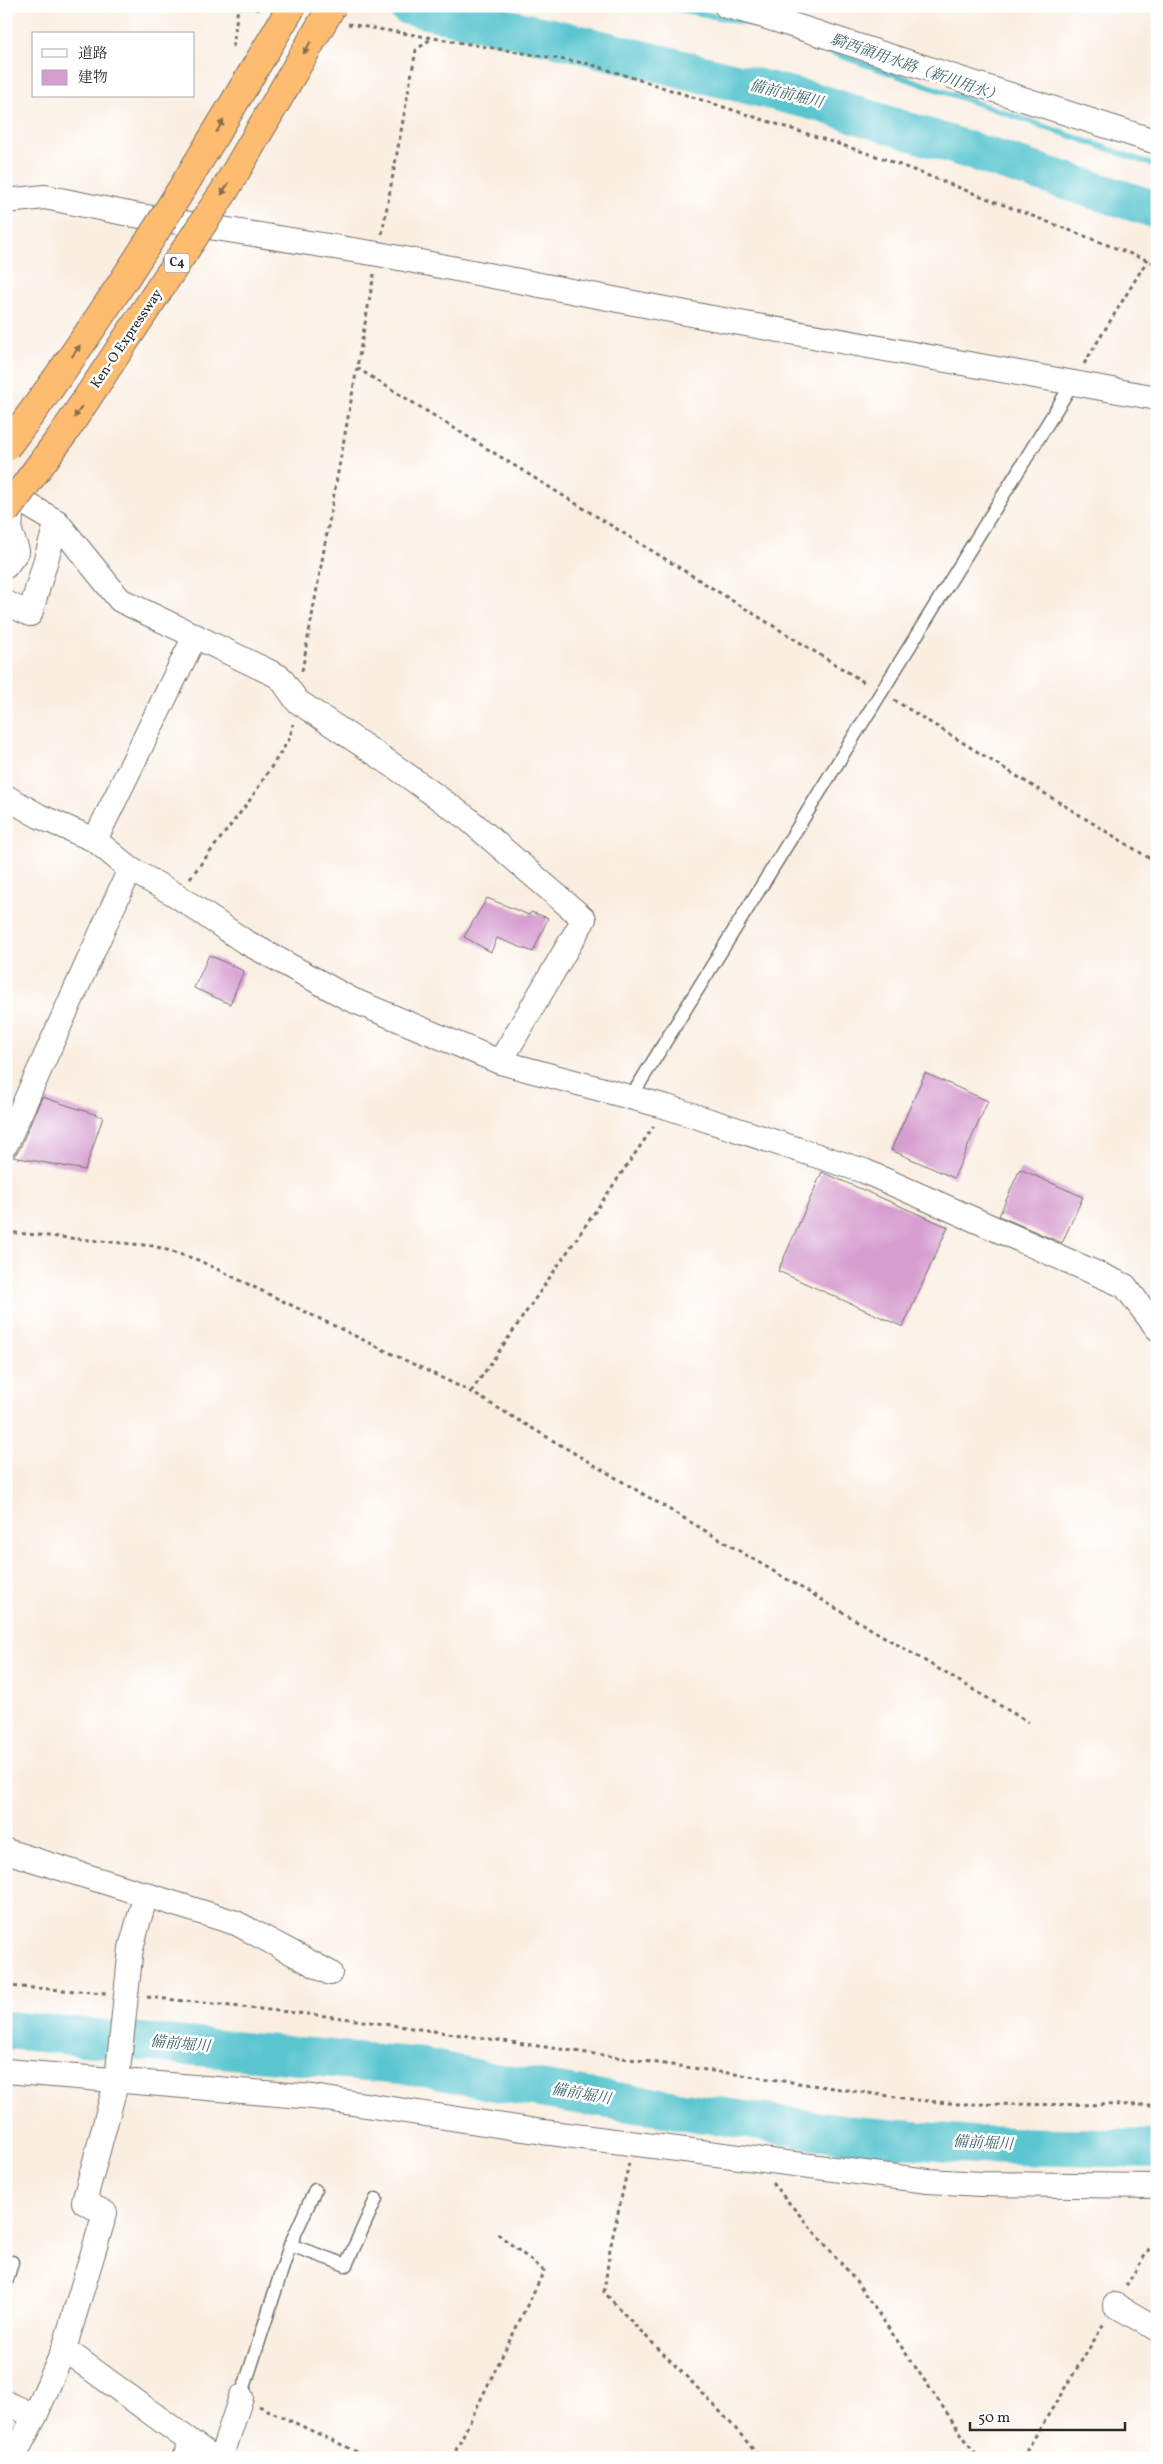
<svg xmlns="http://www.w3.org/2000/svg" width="1163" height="2464" font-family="Vollkorn,'Noto Serif JP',serif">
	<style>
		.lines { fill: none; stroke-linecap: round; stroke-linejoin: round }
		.stream { stroke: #58c5cf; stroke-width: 6 }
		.river { stroke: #58c5cf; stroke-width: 38 }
		.building { fill: #d69dcf }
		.lane-casing { stroke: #736f6b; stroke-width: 15 }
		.street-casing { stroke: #736f6b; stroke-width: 26 }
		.path { stroke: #736f6b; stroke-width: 3; stroke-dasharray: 4 4; stroke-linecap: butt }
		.lane { stroke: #fff; stroke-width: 12 }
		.street { stroke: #fff; stroke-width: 24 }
		.highway-bridge-casing { stroke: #736f6b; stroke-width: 30; stroke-linecap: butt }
		.highway-bridge { stroke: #febc70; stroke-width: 28 }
		.oneway { fill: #8a6c4a }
		.labels { text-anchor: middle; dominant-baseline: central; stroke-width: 5; stroke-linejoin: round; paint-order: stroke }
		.shield { fill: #fff; stroke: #6b6b6b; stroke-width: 1 }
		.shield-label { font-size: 12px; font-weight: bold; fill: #2b2b2b }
		.street-label { font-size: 14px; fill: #2b2b2b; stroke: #fff }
		.water-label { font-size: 15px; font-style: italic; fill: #3b6164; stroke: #fff }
	</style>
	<rect width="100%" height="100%" fill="#fff"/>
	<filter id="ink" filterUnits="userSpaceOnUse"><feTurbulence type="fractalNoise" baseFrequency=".02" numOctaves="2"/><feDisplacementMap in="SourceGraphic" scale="10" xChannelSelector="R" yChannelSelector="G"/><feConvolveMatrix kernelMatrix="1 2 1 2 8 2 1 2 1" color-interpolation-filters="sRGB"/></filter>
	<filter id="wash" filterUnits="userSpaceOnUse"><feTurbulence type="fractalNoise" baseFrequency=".0096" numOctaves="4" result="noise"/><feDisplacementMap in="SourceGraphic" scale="20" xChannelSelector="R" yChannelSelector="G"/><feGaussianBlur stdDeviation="1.12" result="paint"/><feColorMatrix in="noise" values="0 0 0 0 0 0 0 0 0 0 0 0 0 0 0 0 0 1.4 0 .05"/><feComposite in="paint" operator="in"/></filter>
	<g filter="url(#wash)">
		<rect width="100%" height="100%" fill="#faeee1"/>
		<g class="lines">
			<path class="stream" d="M 665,6 L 747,23 L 1157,166"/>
			<g class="river">
				<path d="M 407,6 L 564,40 L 820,103 L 1157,210"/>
				<path d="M 6,2030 L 423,2067 L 495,2082 L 602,2099 L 842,2134 L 973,2145 L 1157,2149"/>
			</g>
		</g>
		<g id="blocks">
			<g class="building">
				<path d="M 487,898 L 529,915 L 531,912 L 548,918 L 533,952 L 497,938 L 491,952 L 464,937 Z"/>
				<path d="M 209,955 L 244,971 L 230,1004 L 194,988 Z"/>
				<path d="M 925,1073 L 988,1101 L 954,1178 L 891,1150 Z"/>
				<path d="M 42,1097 L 103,1117 L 85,1170 L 13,1157 L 19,1150 Z"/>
				<path d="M 1020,1169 L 1083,1197 L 1062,1243 L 999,1216 Z"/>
				<path d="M 822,1172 L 948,1227 L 903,1327 L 778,1271 Z"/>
			</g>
		</g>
	</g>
	<g filter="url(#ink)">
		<use href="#blocks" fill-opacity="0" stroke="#736f6b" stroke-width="1"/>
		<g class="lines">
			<g class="lane-casing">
				<g id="lane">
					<path d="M 631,1097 L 1072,384"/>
					<path d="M 290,2245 L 346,2265 L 376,2199"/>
					<path d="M 6,2283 L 12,2262"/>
					<path d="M 241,2397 L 290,2245 L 315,2190"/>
					<path d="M 178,2458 L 187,2439"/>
				</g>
			</g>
			<g class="street-casing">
				<g id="street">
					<path d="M 726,6 L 764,16 L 1157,142"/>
					<path d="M 6,201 L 45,197 L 134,215 L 378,254 L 707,317 L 1157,398"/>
					<path d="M 6,492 L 57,522 L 120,600 L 280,677 L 297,701 L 394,766 L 468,819 L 584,919 L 500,1062"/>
					<path d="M 6,566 L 17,551 L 10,532 L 12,496"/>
					<path d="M 6,603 L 30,614 L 57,522"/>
					<path d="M 6,797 L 39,816 L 95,840 L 130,869 L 176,895 L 244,941 L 350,999 L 500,1062 L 667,1107 L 864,1171 L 1125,1286 L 1157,1328"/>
					<path d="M 95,840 L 195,636"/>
					<path d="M 6,1144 L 130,869"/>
					<path d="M 6,1851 L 236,1923 L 330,1973"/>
					<path d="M 6,2071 L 313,2097 L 543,2132 L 928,2181 L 981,2184 L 1157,2186"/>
					<path d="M 1115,2305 L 1157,2329"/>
					<path d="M 64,2349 L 213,2458"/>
					<path d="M 6,2403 L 35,2416"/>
					<path d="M 13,2458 L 35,2416 L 64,2349 L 105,2213 L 84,2202 L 117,2080 L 131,1948 L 146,1894"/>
					<path d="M 221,2458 L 241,2397"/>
				</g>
			</g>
			<g class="path">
				<path d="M 231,6 L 263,10"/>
				<path d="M 348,24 L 590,64 L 882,158 L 1157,264"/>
				<path d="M 233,47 L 238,7"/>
				<path d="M 382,234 L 416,50 L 432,38"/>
				<path d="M 1084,364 L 1148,259"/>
				<path d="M 357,368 L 867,684"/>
				<path d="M 302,671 L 374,274"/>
				<path d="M 894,700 L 1157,863"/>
				<path d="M 190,878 L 250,800 L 290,738 L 293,724"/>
				<path d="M 6,1232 L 154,1246 L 198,1260 L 471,1392 L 1028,1722"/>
				<path d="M 471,1392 L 654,1126"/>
				<path d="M 6,1986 L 106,1993"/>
				<path d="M 147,1997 L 335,2017 L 917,2100 L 959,2104 L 1157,2105"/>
				<path d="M 629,2163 L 610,2249 L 604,2292 C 655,2349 713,2398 760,2458"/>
				<path d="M 772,2183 L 854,2278 L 978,2458"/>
				<path d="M 1126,2286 L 1157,2236"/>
				<path d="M 259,2406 L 370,2458"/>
				<path d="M 452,2458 L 544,2271 L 497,2233"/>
				<path d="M 1022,2458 L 1104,2324"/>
			</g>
			<use href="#lane" class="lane"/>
			<use href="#street" class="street"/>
			<g class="highway-bridge-casing">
				<g id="highway-bridge">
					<path d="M 6,447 C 113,308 202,157 292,6"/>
					<path d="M 6,511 L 64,433 L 225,190 L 332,6"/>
				</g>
			</g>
			<use href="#highway-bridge" class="highway-bridge"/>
		</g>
		<defs><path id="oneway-solid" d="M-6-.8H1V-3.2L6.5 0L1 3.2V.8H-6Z" transform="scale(1.25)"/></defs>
		<g class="oneway">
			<use href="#oneway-solid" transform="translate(307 48) rotate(120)"/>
			<use href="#oneway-solid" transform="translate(220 126) rotate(-59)"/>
			<use href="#oneway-solid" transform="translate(225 189) rotate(121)"/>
			<use href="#oneway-solid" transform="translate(76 351) rotate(-55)"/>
			<use href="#oneway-solid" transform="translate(78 412) rotate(124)"/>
		</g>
	</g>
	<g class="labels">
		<rect class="shield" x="164.5" y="253.5" width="25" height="19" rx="4"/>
		<g class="shield-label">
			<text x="177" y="263">C4</text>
		</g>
		<g class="street-label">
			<text transform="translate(127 339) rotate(-56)">Ken-O Expressway</text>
		</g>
		<g class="water-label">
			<text transform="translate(916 69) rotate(19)">騎西領用水路（新川用水）</text>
			<text transform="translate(786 95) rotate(14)">備前前堀川</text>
			<text transform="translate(180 2045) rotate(5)">備前堀川</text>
			<text transform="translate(581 2095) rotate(10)">備前堀川</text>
			<text transform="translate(983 2144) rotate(3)">備前堀川</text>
		</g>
	</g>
	<rect width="1163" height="2464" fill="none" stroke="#fff" stroke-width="25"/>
	<rect x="32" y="32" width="162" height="65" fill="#ffffff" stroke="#aaaaaa"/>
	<rect x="42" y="49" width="25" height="8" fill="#ffffff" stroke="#aaaaaa"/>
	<text x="78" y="58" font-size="15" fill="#2b2b2b">道路</text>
	<rect x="42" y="70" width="25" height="15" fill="#d69dcf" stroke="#aaaaaa"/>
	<text x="78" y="82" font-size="15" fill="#2b2b2b">建物</text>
	<path d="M970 2422v8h155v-8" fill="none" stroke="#2b2b2b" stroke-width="2.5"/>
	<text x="978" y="2422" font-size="15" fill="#2b2b2b" stroke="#ffffff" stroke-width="4" paint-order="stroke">50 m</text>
</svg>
